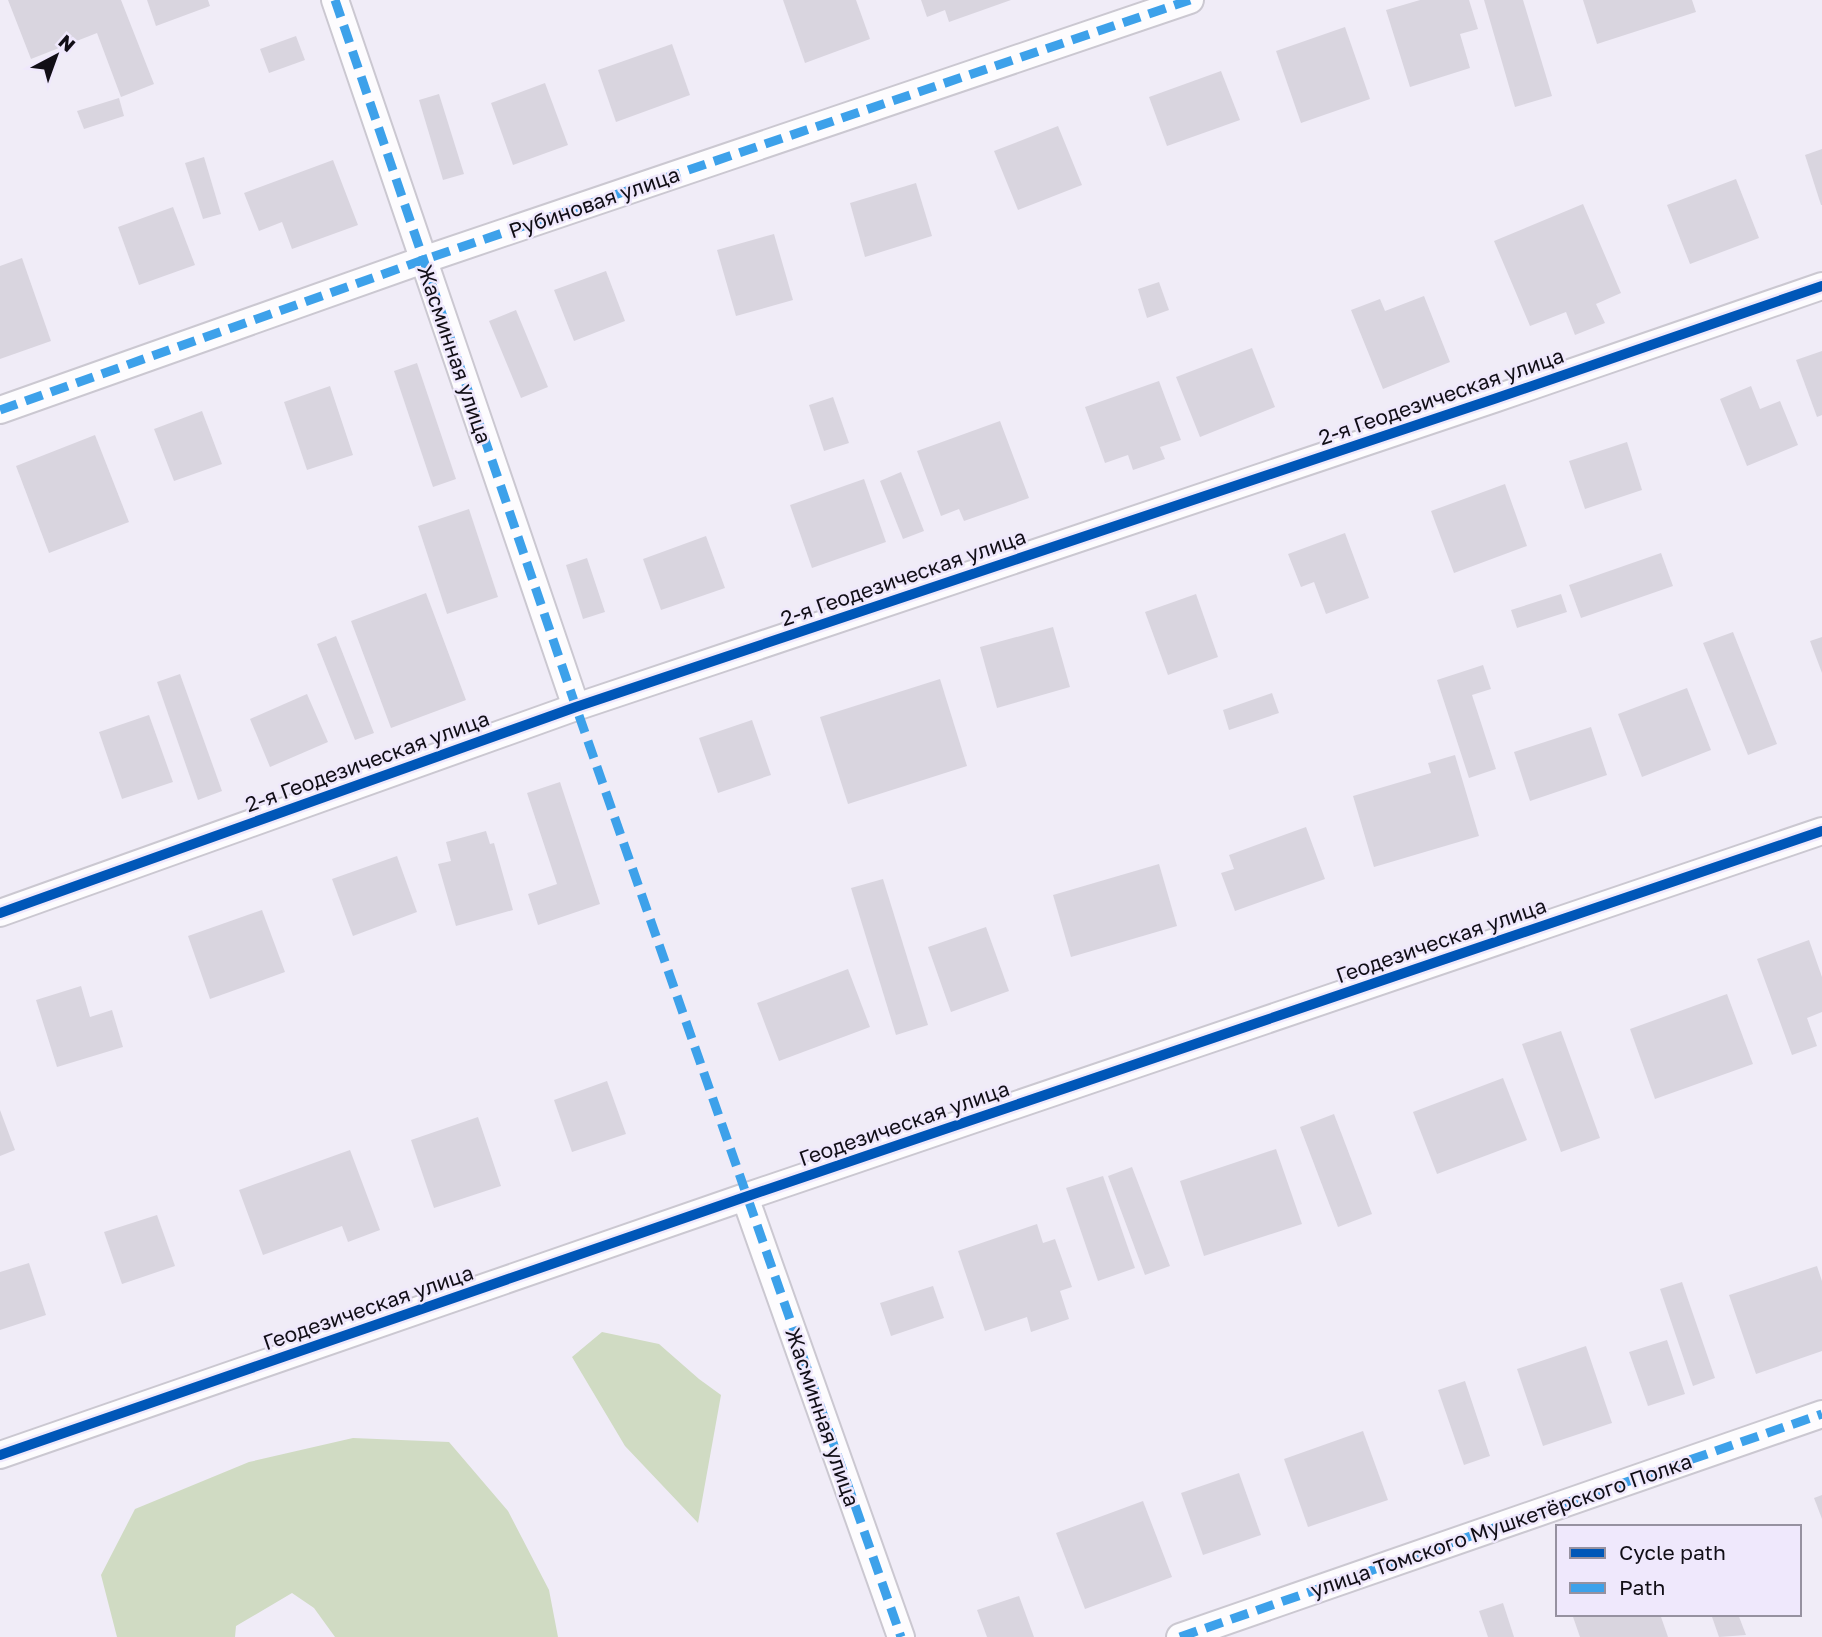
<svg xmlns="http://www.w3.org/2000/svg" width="1822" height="1637" font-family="'Golos Text',sans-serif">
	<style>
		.green { fill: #d0dbc3 }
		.building { fill: #d9d5df }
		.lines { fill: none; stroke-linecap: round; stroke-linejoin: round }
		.minor-casing { stroke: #cbc8d1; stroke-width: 30 }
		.minor { stroke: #fdfcfe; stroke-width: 26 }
		.quiet { stroke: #3da1ea; stroke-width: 9; stroke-dasharray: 18 9; stroke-linecap: butt }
		.cycleway-casing { stroke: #efe8fc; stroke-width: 15 }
		.cycleway { stroke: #0057b8; stroke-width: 10 }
		.labels { text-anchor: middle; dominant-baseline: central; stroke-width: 5; stroke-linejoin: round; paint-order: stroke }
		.street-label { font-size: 21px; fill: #110e16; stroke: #efe8fc }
	</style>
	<rect width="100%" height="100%" fill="#f0ecf7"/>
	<g class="green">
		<path d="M 602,1332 L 659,1344 L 699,1379 L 721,1395 L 698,1523 L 625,1446 L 572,1357 Z"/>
		<path d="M 353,1438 L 449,1442 L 508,1511 L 549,1590 L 558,1637 L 335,1637 L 314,1608 L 292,1593 L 236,1626 L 235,1637 L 117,1637 L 101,1575 L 135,1509 L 249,1462 Z"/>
	</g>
	<g class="building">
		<path d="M 8,0 L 121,0 L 154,84 L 121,97 L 97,33 L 31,59 Z"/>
		<path d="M 147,0 L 208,0 L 210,6 L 156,26 Z"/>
		<path d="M 783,0 L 856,0 L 870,39 L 805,63 Z"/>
		<path d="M 921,0 L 1011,0 L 949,22 L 945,10 L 927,17 Z"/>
		<path d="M 1420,0 L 1469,0 L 1478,29 L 1460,34 L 1470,68 L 1410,87 L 1386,10 Z"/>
		<path d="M 1484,0 L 1523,0 L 1552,96 L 1515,107 Z"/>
		<path d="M 1583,0 L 1692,0 L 1696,12 L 1597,44 Z"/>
		<path d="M 1345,27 L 1370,99 L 1301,123 L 1276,51 Z"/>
		<path d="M 296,36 L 305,60 L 269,73 L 260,49 Z"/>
		<path d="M 672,44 L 690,95 L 616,122 L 598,70 Z"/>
		<path d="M 1221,71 L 1240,120 L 1167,146 L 1149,97 Z"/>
		<path d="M 545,83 L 568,145 L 513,165 L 491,103 Z"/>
		<path d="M 439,94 L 464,174 L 443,180 L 419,100 Z"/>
		<path d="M 119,98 L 124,116 L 84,129 L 77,111 Z"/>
		<path d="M 1058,126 L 1082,185 L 1018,210 L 994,151 Z"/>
		<path d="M 1822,149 L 1822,205 L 1821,205 L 1805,155 Z"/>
		<path d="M 204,157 L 221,214 L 203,219 L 185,163 Z"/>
		<path d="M 333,160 L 358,225 L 292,249 L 282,222 L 259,231 L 244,193 Z"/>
		<path d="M 1736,179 L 1759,238 L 1690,264 L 1667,205 Z"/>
		<path d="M 916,183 L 932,236 L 865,257 L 850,203 Z"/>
		<path d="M 1583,204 L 1621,293 L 1596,304 L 1605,323 L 1575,335 L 1566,312 L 1530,326 L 1494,241 Z"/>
		<path d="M 173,207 L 195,265 L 139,285 L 118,227 Z"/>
		<path d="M 774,234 L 793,300 L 736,316 L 717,250 Z"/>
		<path d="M 22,258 L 51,341 L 0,359 L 0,266 Z"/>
		<path d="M 606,271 L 625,321 L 574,341 L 554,290 Z"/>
		<path d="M 1159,282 L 1169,310 L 1147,318 L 1138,289 Z"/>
		<path d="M 1424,296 L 1450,362 L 1383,389 L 1351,310 L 1380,299 L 1385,311 Z"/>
		<path d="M 516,310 L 548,387 L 521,398 L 489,321 Z"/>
		<path d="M 1252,348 L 1275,407 L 1200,437 L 1176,377 Z"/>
		<path d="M 1822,351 L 1822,415 L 1817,417 L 1796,360 Z"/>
		<path d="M 417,363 L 456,479 L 433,487 L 394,371 Z"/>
		<path d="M 1159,381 L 1181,440 L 1160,447 L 1165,459 L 1133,470 L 1128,455 L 1105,463 L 1085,407 Z"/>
		<path d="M 330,386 L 353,455 L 307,470 L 284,402 Z"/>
		<path d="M 1751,386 L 1760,409 L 1780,401 L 1798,445 L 1747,466 L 1720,399 Z"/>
		<path d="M 833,397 L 849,443 L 824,451 L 809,405 Z"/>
		<path d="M 202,411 L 222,464 L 174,481 L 154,429 Z"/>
		<path d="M 1000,421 L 1029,498 L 964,521 L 959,509 L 941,516 L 917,451 Z"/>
		<path d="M 95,435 L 129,522 L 49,553 L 16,466 Z"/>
		<path d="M 1627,442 L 1642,490 L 1585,509 L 1569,461 Z"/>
		<path d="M 901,472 L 924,531 L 903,539 L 880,481 Z"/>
		<path d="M 864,479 L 886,542 L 812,568 L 790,505 Z"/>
		<path d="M 1505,484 L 1527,546 L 1454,573 L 1431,511 Z"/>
		<path d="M 469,509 L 498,597 L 447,614 L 418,526 Z"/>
		<path d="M 1345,533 L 1369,598 L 1326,614 L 1314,582 L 1301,587 L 1288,554 Z"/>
		<path d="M 706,536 L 725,588 L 661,610 L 643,559 Z"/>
		<path d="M 1661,553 L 1673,586 L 1581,618 L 1569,585 Z"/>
		<path d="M 587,558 L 605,612 L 583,619 L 566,565 Z"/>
		<path d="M 426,593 L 466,700 L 391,728 L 351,621 Z"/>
		<path d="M 1196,594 L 1218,657 L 1168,675 L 1145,612 Z"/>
		<path d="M 1561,594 L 1567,612 L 1517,628 L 1511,610 Z"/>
		<path d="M 1053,627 L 1070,687 L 997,708 L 980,647 Z"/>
		<path d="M 1733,632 L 1777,744 L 1748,755 L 1703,643 Z"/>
		<path d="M 336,636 L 374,733 L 355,740 L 317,644 Z"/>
		<path d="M 1822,637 L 1822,673 L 1810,641 Z"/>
		<path d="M 1483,665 L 1491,689 L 1472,695 L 1496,769 L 1469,778 L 1437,680 Z"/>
		<path d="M 180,674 L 222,791 L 198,800 L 157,682 Z"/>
		<path d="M 940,679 L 967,766 L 848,804 L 820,717 Z"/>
		<path d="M 1687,688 L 1711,750 L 1642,777 L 1618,714 Z"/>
		<path d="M 1272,693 L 1279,713 L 1229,730 L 1223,710 Z"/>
		<path d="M 307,694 L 328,742 L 270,767 L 250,719 Z"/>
		<path d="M 149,715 L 173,782 L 122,799 L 99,732 Z"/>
		<path d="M 752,720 L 771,775 L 718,793 L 699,738 Z"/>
		<path d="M 1591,727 L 1607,775 L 1530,801 L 1514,752 Z"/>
		<path d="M 1455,755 L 1479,836 L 1374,867 L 1353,796 L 1431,773 L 1428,763 Z"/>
		<path d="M 560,782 L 600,904 L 538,925 L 528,894 L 557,884 L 527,793 Z"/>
		<path d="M 1306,827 L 1325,879 L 1235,911 L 1221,873 L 1234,869 L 1229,855 Z"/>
		<path d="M 486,831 L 490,844 L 494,843 L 513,910 L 456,926 L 438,864 L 451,861 L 446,842 Z"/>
		<path d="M 397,856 L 417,912 L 353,936 L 332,879 Z"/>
		<path d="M 1159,864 L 1177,926 L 1071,957 L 1053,895 Z"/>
		<path d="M 883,879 L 928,1025 L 896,1035 L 851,888 Z"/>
		<path d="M 262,910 L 285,972 L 210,999 L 188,936 Z"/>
		<path d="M 986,927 L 1009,991 L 951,1012 L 928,947 Z"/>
		<path d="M 1809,940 L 1822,977 L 1822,1012 L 1807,1018 L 1817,1046 L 1792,1055 L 1757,959 Z"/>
		<path d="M 848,969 L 870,1027 L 779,1061 L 757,1003 Z"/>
		<path d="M 81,986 L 90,1017 L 112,1010 L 123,1047 L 57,1067 L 36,1000 Z"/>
		<path d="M 1727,994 L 1753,1064 L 1655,1099 L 1630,1029 Z"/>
		<path d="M 1561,1031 L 1600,1138 L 1561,1152 L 1522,1044 Z"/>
		<path d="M 1503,1078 L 1527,1140 L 1437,1174 L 1413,1112 Z"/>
		<path d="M 607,1081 L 626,1134 L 572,1152 L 554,1100 Z"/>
		<path d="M 0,1110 L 15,1150 L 0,1156 Z"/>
		<path d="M 1334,1114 L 1372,1214 L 1338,1227 L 1300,1127 Z"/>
		<path d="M 478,1117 L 501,1186 L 434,1208 L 411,1140 Z"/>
		<path d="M 1276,1149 L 1302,1224 L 1204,1256 L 1180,1181 Z"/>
		<path d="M 350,1150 L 380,1230 L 348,1242 L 342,1226 L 263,1255 L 239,1190 Z"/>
		<path d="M 1132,1167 L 1170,1266 L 1145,1275 L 1108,1176 Z"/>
		<path d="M 1103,1176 L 1135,1268 L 1098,1281 L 1066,1188 Z"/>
		<path d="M 157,1215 L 175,1266 L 122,1284 L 104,1232 Z"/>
		<path d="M 1037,1224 L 1043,1243 L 1055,1239 L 1072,1287 L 1060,1291 L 1069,1319 L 1031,1332 L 1027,1317 L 985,1331 L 958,1251 Z"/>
		<path d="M 29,1263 L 46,1315 L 0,1330 L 0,1272 Z"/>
		<path d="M 1817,1266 L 1822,1281 L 1822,1351 L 1756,1374 L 1729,1295 Z"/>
		<path d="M 1682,1282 L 1715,1378 L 1693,1386 L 1660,1289 Z"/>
		<path d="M 933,1286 L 944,1318 L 891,1336 L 880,1303 Z"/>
		<path d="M 1667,1340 L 1685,1394 L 1648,1406 L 1629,1352 Z"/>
		<path d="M 1586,1346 L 1612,1423 L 1543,1446 L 1517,1369 Z"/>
		<path d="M 1465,1381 L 1490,1456 L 1464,1465 L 1438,1390 Z"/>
		<path d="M 1363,1431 L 1388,1500 L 1308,1527 L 1284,1459 Z"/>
		<path d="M 1239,1473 L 1261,1535 L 1203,1555 L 1181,1493 Z"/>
		<path d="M 1822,1495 L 1822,1519 L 1814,1498 Z"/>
		<path d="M 1143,1501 L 1172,1577 L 1085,1609 L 1056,1533 Z"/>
		<path d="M 1019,1596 L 1034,1637 L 987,1637 L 977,1610 Z"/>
		<path d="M 1503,1603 L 1514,1637 L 1488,1637 L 1479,1611 Z"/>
		<path d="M 1572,1614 L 1660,1614 L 1668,1637 L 1580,1637 Z"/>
		<path d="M 1711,1614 L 1738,1614 L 1746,1635 L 1719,1637 Z"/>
	</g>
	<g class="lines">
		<g class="minor-casing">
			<g id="minor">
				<path d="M 335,0 L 576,707"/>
				<path d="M 0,410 L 423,260 L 1190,0"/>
				<path d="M 0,913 L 576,707 L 1494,399 L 1822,286"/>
				<path d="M 745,1197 L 901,1637"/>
				<path d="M 0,1455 L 745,1197 L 1822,831"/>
				<path d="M 1180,1637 L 1822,1414"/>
			</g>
		</g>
		<use href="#minor" class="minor"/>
		<g class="quiet">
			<path d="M 335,0 L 576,707 L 901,1637"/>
			<path d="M 0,410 L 423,260 L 1190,0"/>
			<path d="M 1180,1637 L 1822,1414"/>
		</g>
		<g class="cycleway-casing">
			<g id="cycleway">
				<path d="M 0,913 L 576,707 L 1494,399 L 1822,286"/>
				<path d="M 0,1455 L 745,1197 L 1822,831"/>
			</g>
		</g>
		<use href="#cycleway" class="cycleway"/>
	</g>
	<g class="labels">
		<g class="street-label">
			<text transform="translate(594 202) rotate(-19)">Рубиновая улица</text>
			<text transform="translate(455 354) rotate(71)">Жасминная улица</text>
			<text transform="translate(1441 396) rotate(-19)">2-я Геодезическая улица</text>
			<text transform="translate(903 577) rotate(-19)">2-я Геодезическая улица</text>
			<text transform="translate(367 761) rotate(-20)">2-я Геодезическая улица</text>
			<text transform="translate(1441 940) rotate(-19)">Геодезическая улица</text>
			<text transform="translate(904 1123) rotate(-19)">Геодезическая улица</text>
			<text transform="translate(368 1307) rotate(-19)">Геодезическая улица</text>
			<text transform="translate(823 1417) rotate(71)">Жасминная улица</text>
			<text transform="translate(1501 1525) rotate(-19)">улица Томского Мушкетёрского Полка</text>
		</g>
	</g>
	<rect x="1556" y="1525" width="245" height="91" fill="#efe8fc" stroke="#9691a0" stroke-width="2"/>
	<rect x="1570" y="1548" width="35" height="10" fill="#0057b8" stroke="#9691a0" stroke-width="2"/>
	<text x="1619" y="1560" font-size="21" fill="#110e16">Cycle path</text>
	<rect x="1570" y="1583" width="35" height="10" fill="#3da1ea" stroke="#9691a0" stroke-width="2"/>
	<text x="1619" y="1595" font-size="21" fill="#110e16">Path</text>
	<g transform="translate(56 56) rotate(41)" stroke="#efe8fc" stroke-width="5" paint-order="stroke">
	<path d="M0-5L12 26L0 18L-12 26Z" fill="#110e16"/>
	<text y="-10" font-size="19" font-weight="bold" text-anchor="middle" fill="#110e16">N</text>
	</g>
</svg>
